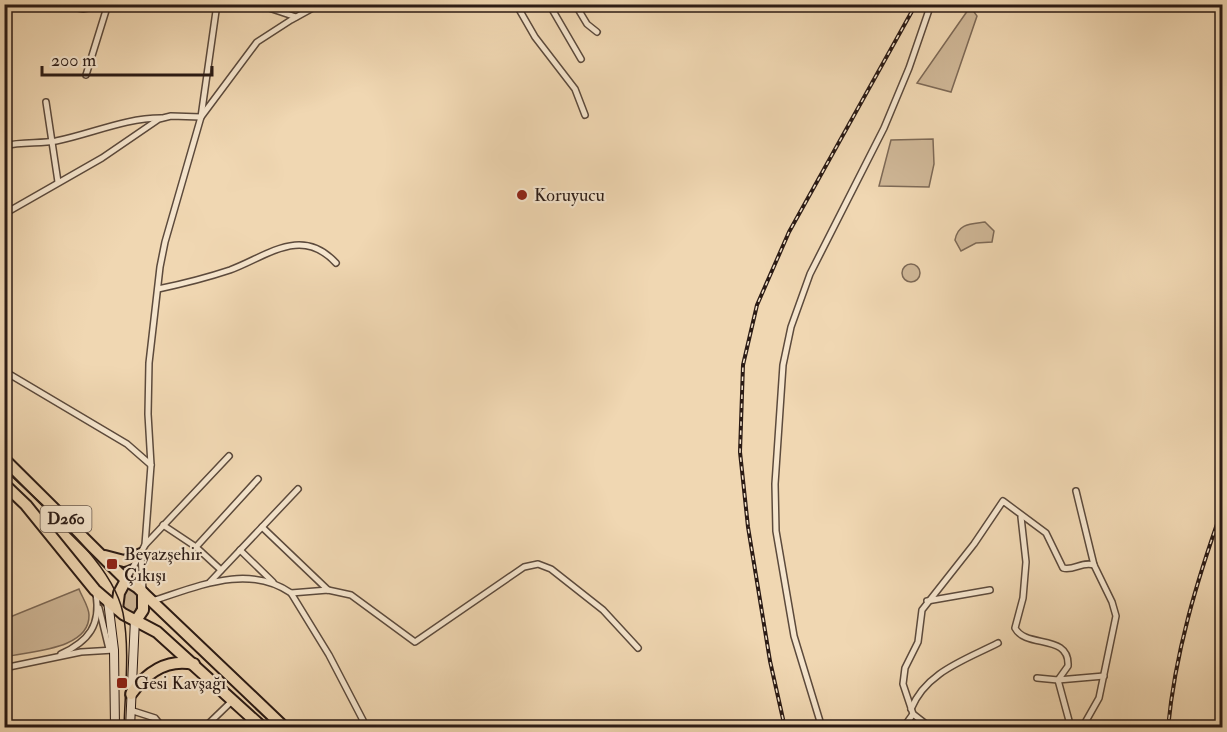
<svg xmlns="http://www.w3.org/2000/svg" width="1227" height="732" font-family="'IM FELL Double Pica',serif">
	<style>
		.green { fill: #cfb797; stroke: #7d6956; stroke-width: 1.5 }
		.lines { fill: none; stroke-linecap: round; stroke-linejoin: round }
		.street-casing { stroke: #5c4a3c; stroke-width: 8 }
		.secondary-casing { stroke: #2b1b15; stroke-width: 10 }
		.highway-casing { stroke: #2b1b15; stroke-width: 14 }
		.street { stroke: #f5e5cd; stroke-width: 5 }
		.secondary { stroke: #f5e5cd; stroke-width: 8 }
		.highway { stroke: #f0d7b2; stroke-width: 10 }
		.tram { stroke: #2b1b15; stroke-width: 1.5 }
		.rail-casing { stroke: #2b1b15; stroke-width: 4 }
		.rail { stroke: #f5e5cd; stroke-width: 1.5; stroke-dasharray: 4.5; stroke-linecap: butt }
		.poi-dot { fill: #8f2418; stroke: #f5e5cd; stroke-width: 2 }
		.labels { text-anchor: middle; dominant-baseline: central; stroke-width: 4.5; stroke-linejoin: round; paint-order: stroke }
		.shield { fill: #f5e5cd; stroke: #68584c; stroke-width: 1.5 }
		.shield-label { font-size: 16px; font-weight: bold; fill: #2b1b15 }
		.poi-label { font-size: 18px; fill: #2b1b15; stroke: #f5e5cd; text-anchor: start }
	</style>
	<rect width="100%" height="100%" fill="#f0d7b2"/>
	<filter id="stains"><feTurbulence type="fractalNoise" baseFrequency=".00333" numOctaves="4"/><feColorMatrix values="0 0 0 0 .2 0 0 0 0 .09 0 0 0 0 .02 0 0 0 .5 -.17"/></filter>
	<radialGradient id="worn" r=".72"><stop offset=".6" stop-color="#630" stop-opacity="0"/><stop offset="1" stop-color="#630" stop-opacity=".3"/></radialGradient>
	<g class="green">
		<path d="M 972,9 L 977,16 L 951,92 L 917,83 L 968,10 Z"/>
		<path d="M 933,139 L 934,164 L 929,187 L 879,186 L 891,140 Z"/>
		<path d="M 985,222 L 994,231 L 992,242 L 976,243 L 961,251 L 955,240 C 958,223 971,224 985,222 Z"/>
		<circle cx="911" cy="273" r="9"/>
		<path d="M 128,587 L 136,593 L 139,600 L 134,615 L 121,609 L 123,591 Z"/>
		<path d="M 79,589 C 82,597 89,607 89,615 C 90,650 29,651 5,657 L 5,619 Z"/>
	</g>
	<g class="lines">
		<g class="street-casing">
			<g id="street">
				<path d="M 57,4 L 83,9 L 108,4"/>
				<path d="M 257,4 L 296,17"/>
				<path d="M 445,4 L 446,7"/>
				<path d="M 516,4 L 535,37 L 575,89 L 585,115"/>
				<path d="M 549,4 L 581,59"/>
				<path d="M 575,4 L 587,24 L 597,32"/>
				<path d="M 86,75 L 108,4"/>
				<path d="M 46,102 L 58,182"/>
				<path d="M 4,146 C 22,141 39,144 56,141 C 91,134 125,118 161,118"/>
				<path d="M 4,214 L 102,158 L 159,119 L 171,116 L 201,117 L 257,42 L 291,20 L 320,4"/>
				<path d="M 158,289 C 182,284 206,278 230,270 C 266,257 301,225 336,263"/>
				<path d="M 4,371 L 127,444 L 151,465"/>
				<path d="M 1076,491 L 1094,565 L 1112,602 L 1116,616 L 1099,698 L 1082,728"/>
				<path d="M 1021,517 L 1026,562 L 1023,598 L 1015,628 C 1026,649 1070,633 1068,666 L 1058,680"/>
				<path d="M 163,525 L 196,547"/>
				<path d="M 262,527 L 328,590"/>
				<path d="M 145,545 L 151,465 L 148,414 L 149,363 L 160,267 L 165,242 L 201,117 L 217,4"/>
				<path d="M 240,550 L 273,582"/>
				<path d="M 141,554 L 143,591"/>
				<path d="M 221,570 L 196,547 L 258,479"/>
				<path d="M 126,580 L 145,545 L 229,456"/>
				<path d="M 210,582 L 298,489"/>
				<path d="M 291,593 L 328,590 L 351,595 L 415,642 L 524,567 L 538,564 L 551,569 L 603,610 L 638,648"/>
				<path d="M 152,601 C 197,587 247,563 291,593 L 329,655 L 367,728"/>
				<path d="M 927,601 L 990,590"/>
				<path d="M 99,608 L 109,649"/>
				<path d="M 61,654 C 89,641 101,625 96,594"/>
				<path d="M 4,668 L 81,652 L 114,650"/>
				<path d="M 1037,678 L 1058,680 L 1104,676"/>
				<path d="M 1058,680 L 1071,728"/>
				<path d="M 911,709 C 926,672 965,660 998,643"/>
				<path d="M 130,710 L 155,718 L 163,728"/>
				<path d="M 93,728 L 115,724"/>
				<path d="M 204,728 L 233,700"/>
				<path d="M 822,728 L 794,636 L 776,531 L 775,484 L 783,365 L 791,327 L 810,274 L 884,128 L 909,68 L 931,4"/>
				<path d="M 903,728 L 913,714"/>
				<path d="M 931,728 L 913,714 L 903,684 L 905,668 L 918,642 L 922,610 L 974,544 L 1003,501 L 1046,533 L 1063,568 C 1074,571 1082,561 1094,565"/>
			</g>
		</g>
		<g class="secondary-casing">
			<g id="secondary">
				<path d="M 108,601 L 114,650 L 115,728"/>
				<path d="M 130,728 L 135,619"/>
			</g>
		</g>
		<g class="highway-casing">
			<g id="highway">
				<path d="M 4,459 L 126,580 L 137,587 L 285,728"/>
				<path d="M 4,484 L 26,505 L 95,590 L 123,614 L 157,632 L 263,728"/>
				<path d="M 105,556 L 124,561 L 141,554"/>
				<path d="M 117,609 L 119,593 L 126,580"/>
				<path d="M 137,619 L 143,610 L 143,593"/>
				<path d="M 131,694 C 146,673 167,658 194,664"/>
			</g>
		</g>
		<use href="#street" class="street"/>
		<use href="#secondary" class="secondary"/>
		<use href="#highway" class="highway"/>
		<path class="tram" d="M 4,469 C 42,506 112,560 123,613 C 130,649 125,690 124,728"/>
		<g class="rail-casing">
			<g id="rail">
				<path d="M 785,728 L 770,661 L 748,527 L 740,452 L 743,365 L 757,305 L 789,232 L 916,4"/>
				<path d="M 1168,728 C 1175,653 1197,580 1222,510"/>
			</g>
		</g>
		<use href="#rail" class="rail"/>
	</g>
	<g class="poi-dot">
		<circle cx="522" cy="195" r="6"/>
		<rect x="106" y="558" width="12" height="12" rx="3"/>
		<rect x="116" y="677" width="12" height="12" rx="3"/>
	</g>
	<g class="labels">
		<rect class="shield" x="40.5" y="506" width="51" height="26" rx="4.5"/>
		<g class="shield-label">
			<text x="66" y="519">D260</text>
		</g>
		<g class="poi-label">
			<text x="534" y="195">Koruyucu</text>
			<text x="124" y="554">Beyazşehir<tspan x="124" dy="21">Çıkışı</tspan></text>
			<text x="134" y="683">Gesi Kavşağı</text>
		</g>
	</g>
	<rect width="1227" height="732" fill="none" stroke="#f0d7b2" stroke-width="24"/>
	<rect x="6" y="6" width="1215" height="720" fill="none" stroke="#2b1b15" stroke-width="3"/>
	<rect x="12" y="12" width="1203" height="708" fill="none" stroke="#2b1b15" stroke-width="1.5"/>
	<path d="M42 66v9h170v-9" fill="none" stroke="#2b1b15" stroke-width="3"/>
	<text x="51" y="66" font-size="18" fill="#2b1b15" stroke="#f5e5cd" stroke-width="4.5" paint-order="stroke">200 m</text>
	<rect width="100%" height="100%" filter="url(#stains)"/>
	<rect width="100%" height="100%" fill="url(#worn)"/>
</svg>
